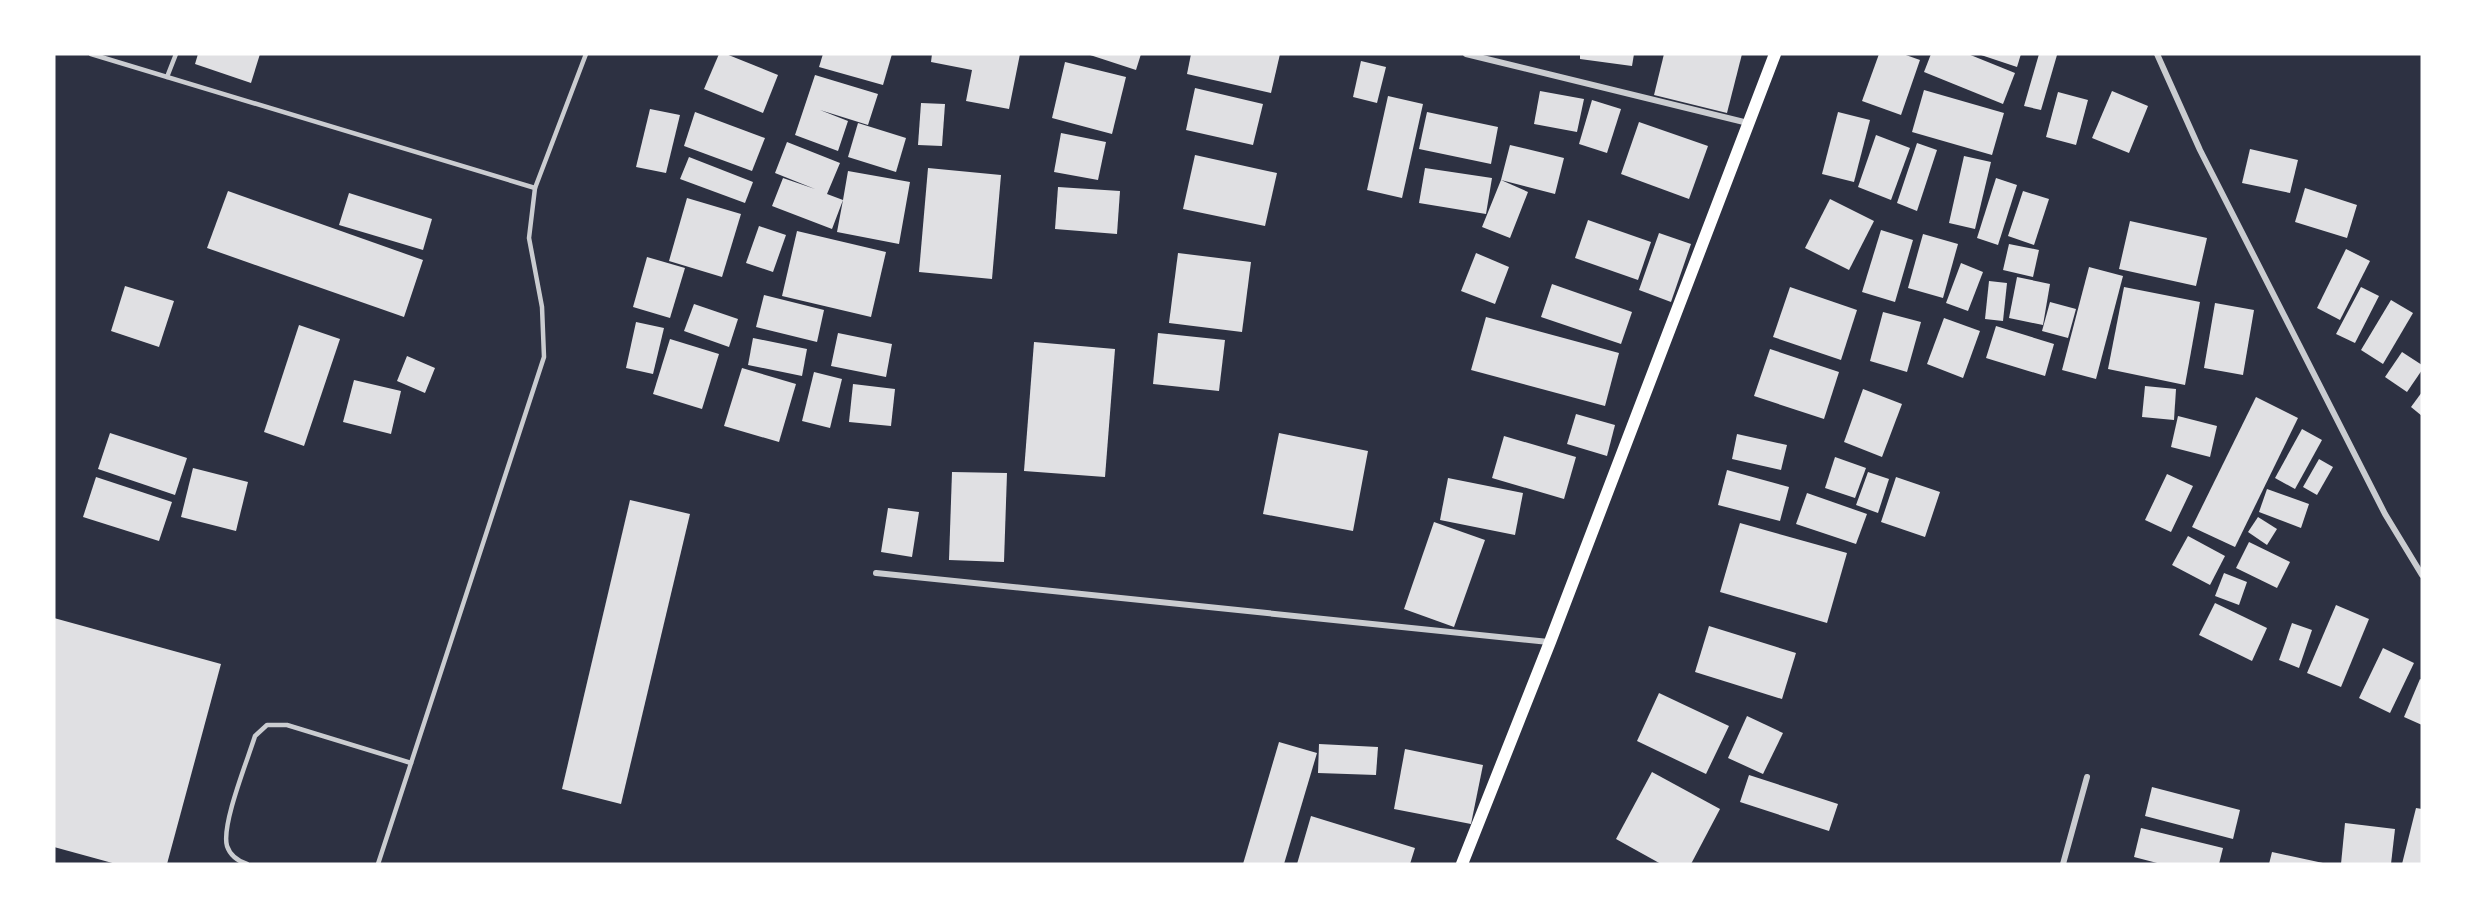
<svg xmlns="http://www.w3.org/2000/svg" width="2476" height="918" font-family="Figtree,sans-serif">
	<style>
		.building { fill: #e0e0e3 }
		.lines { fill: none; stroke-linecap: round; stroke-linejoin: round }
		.service { stroke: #caccd0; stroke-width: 4.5 }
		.minor { stroke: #caccd0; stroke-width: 6 }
		.secondary { stroke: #fff; stroke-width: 12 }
	</style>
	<rect width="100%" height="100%" fill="#2d3142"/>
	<g class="building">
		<path d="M 198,54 L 260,54 L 251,83 L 195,64 Z"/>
		<path d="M 719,54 L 726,54 L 778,75 L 763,113 L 704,89 Z"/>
		<path d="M 823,54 L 892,54 L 883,85 L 819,67 Z"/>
		<path d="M 932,54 L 1020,54 L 1009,109 L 966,101 L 972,70 L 931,62 Z"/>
		<path d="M 1087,54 L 1141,54 L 1136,70 Z"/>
		<path d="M 1191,54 L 1280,54 L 1271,93 L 1187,74 Z"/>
		<path d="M 1580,54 L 1634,54 L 1632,66 L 1580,59 Z"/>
		<path d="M 1664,54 L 1742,54 L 1727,113 L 1654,95 Z"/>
		<path d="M 1879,54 L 1903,54 L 1920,60 L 1901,115 L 1862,101 Z"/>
		<path d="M 1931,54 L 1968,54 L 2015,73 L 2003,104 L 1924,72 Z"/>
		<path d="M 1978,54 L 2021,54 L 2017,67 Z"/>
		<path d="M 2039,54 L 2057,55 L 2041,110 L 2024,106 Z"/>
		<path d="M 1361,61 L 1386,67 L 1377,103 L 1353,97 Z"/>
		<path d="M 1065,62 L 1126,77 L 1112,134 L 1052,118 Z"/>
		<path d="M 815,75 L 878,94 L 868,125 L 820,110 L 848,121 L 838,151 L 795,135 Z"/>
		<path d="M 1195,88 L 1263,104 L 1253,145 L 1186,130 Z"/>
		<path d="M 1924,90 L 2004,113 L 1992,155 L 1912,132 Z"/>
		<path d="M 1540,91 L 1584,99 L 1577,132 L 1534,124 Z"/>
		<path d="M 2112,91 L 2148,106 L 2129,153 L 2092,138 Z"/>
		<path d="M 2058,92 L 2088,100 L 2076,145 L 2046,137 Z"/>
		<path d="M 1388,96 L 1423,104 L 1402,198 L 1367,190 Z"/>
		<path d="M 1592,100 L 1621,109 L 1607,153 L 1579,144 Z"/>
		<path d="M 921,103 L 945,104 L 942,146 L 918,145 Z"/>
		<path d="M 650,109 L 680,115 L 666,173 L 636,167 Z"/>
		<path d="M 695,112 L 765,138 L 752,171 L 684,146 Z"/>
		<path d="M 1427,112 L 1498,127 L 1491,164 L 1419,149 Z"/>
		<path d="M 1838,112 L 1870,120 L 1854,182 L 1822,174 Z"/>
		<path d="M 1639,122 L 1708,146 L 1689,199 L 1621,174 Z"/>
		<path d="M 858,123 L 906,138 L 896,172 L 848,157 Z"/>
		<path d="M 1061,133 L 1106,142 L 1098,180 L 1054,172 Z"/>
		<path d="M 1876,135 L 1910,148 L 1891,200 L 1858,187 Z"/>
		<path d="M 787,142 L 840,163 L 827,194 L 843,200 L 848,171 L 910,182 L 899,244 L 837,232 L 843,200 L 832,229 L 772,206 L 783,178 L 815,189 L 775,173 Z"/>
		<path d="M 1917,143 L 1937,150 L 1917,211 L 1897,203 Z"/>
		<path d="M 1510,145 L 1564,158 L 1555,194 L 1501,180 L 1528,192 L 1510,238 L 1482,227 L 1501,180 Z"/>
		<path d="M 2250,149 L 2298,160 L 2290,193 L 2242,183 Z"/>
		<path d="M 1195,155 L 1277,173 L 1265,226 L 1183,209 Z"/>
		<path d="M 1964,156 L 1991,162 L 1975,229 L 1949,223 Z"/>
		<path d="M 689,157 L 753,182 L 745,203 L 680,179 Z"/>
		<path d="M 928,168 L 1001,175 L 992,279 L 919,272 Z"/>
		<path d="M 1425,168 L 1492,178 L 1486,214 L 1419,203 Z"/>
		<path d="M 1996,178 L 2017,185 L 1998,245 L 1977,238 Z"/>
		<path d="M 1058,187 L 1120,191 L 1117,234 L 1055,229 Z"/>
		<path d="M 2305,188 L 2357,205 L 2347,238 L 2295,222 Z"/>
		<path d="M 228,191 L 423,260 L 404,317 L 207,248 Z"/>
		<path d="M 2023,191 L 2049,199 L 2034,245 L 2008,236 Z"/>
		<path d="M 349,193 L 432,219 L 423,250 L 339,225 Z"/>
		<path d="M 687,198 L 741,214 L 722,277 L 669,261 Z"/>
		<path d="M 1830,199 L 1874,221 L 1849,270 L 1805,248 Z"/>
		<path d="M 1588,220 L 1651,242 L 1638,280 L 1575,258 Z"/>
		<path d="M 2130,221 L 2207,238 L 2196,286 L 2119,269 Z"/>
		<path d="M 759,226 L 786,235 L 773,272 L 746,263 Z"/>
		<path d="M 1881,230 L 1913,240 L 1895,302 L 1862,292 Z"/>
		<path d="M 797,231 L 886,252 L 871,317 L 782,296 Z"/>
		<path d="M 1659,233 L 1691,244 L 1671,302 L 1639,290 Z"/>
		<path d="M 1923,234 L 1958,244 L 1943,298 L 1908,288 Z"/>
		<path d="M 2009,244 L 2039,250 L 2033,277 L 2003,270 Z"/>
		<path d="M 2346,249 L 2370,261 L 2340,320 L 2317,308 Z"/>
		<path d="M 1178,253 L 1251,262 L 1242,332 L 1169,323 Z"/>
		<path d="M 1476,253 L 1509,267 L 1495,304 L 1461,291 Z"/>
		<path d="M 647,257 L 685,268 L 670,318 L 633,307 Z"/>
		<path d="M 1961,263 L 1983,272 L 1968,311 L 1946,303 Z"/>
		<path d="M 2089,267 L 2123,276 L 2096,379 L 2062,370 Z"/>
		<path d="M 2017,277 L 2050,284 L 2043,325 L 2009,318 Z"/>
		<path d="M 1989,281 L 2007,283 L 2003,321 L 1985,319 Z"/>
		<path d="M 1552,284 L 1632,312 L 1621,344 L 1541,317 Z"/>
		<path d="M 125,286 L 174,301 L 159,347 L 111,331 Z"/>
		<path d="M 1790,287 L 1857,310 L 1841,360 L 1773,337 Z"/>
		<path d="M 2124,287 L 2200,302 L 2185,385 L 2108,369 Z"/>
		<path d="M 2361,287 L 2379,296 L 2355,343 L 2336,334 Z"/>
		<path d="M 764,295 L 824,310 L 817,342 L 756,327 Z"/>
		<path d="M 2391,300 L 2413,313 L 2383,364 L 2361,350 Z"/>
		<path d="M 2050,302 L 2076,309 L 2068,338 L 2042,331 Z"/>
		<path d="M 2215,303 L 2254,310 L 2243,375 L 2204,368 Z"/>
		<path d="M 694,304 L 738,319 L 729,347 L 684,331 Z"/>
		<path d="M 1883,312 L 1921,322 L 1907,372 L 1870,361 Z"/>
		<path d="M 1486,317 L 1619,353 L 1605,406 L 1471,370 Z"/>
		<path d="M 1944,318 L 1980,331 L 1963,378 L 1927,364 Z"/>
		<path d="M 636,322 L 664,328 L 653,374 L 626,368 Z"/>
		<path d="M 299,325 L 340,339 L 304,446 L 264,432 Z"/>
		<path d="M 1996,326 L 2054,344 L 2045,376 L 1986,358 Z"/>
		<path d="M 838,333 L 892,344 L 886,377 L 831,366 Z"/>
		<path d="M 1158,333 L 1225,340 L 1219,391 L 1153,384 Z"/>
		<path d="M 753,338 L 807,349 L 802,376 L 748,365 Z"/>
		<path d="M 670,339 L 719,354 L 702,409 L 653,394 Z"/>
		<path d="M 1034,342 L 1115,349 L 1105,477 L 1024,471 Z"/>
		<path d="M 1770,349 L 1839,372 L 1824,419 L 1754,396 Z"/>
		<path d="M 2402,352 L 2422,365 L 2422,370 L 2407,392 L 2385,377 Z"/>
		<path d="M 407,356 L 435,368 L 425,393 L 397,381 Z"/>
		<path d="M 742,368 L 796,384 L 779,442 L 724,426 Z"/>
		<path d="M 814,372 L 842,379 L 830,428 L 802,421 Z"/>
		<path d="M 354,380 L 401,391 L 391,434 L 343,422 Z"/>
		<path d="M 853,384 L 895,389 L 891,426 L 849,422 Z"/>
		<path d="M 2145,386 L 2176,389 L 2174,420 L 2142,417 Z"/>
		<path d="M 1863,389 L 1902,404 L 1882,457 L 1844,442 Z"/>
		<path d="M 2422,392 L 2422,416 L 2411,407 Z"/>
		<path d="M 2256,397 L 2298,418 L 2235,547 L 2192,527 Z"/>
		<path d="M 1576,414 L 1615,425 L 1607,456 L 1567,444 Z"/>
		<path d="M 2178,416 L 2217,426 L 2210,457 L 2171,447 Z"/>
		<path d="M 2302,429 L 2322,440 L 2295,489 L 2275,478 Z"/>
		<path d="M 110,433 L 187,458 L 175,495 L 98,469 Z"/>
		<path d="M 1279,433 L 1368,451 L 1353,531 L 1263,514 Z"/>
		<path d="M 1737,434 L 1787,445 L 1781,470 L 1732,459 Z"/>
		<path d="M 1504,436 L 1576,457 L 1564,499 L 1492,478 Z"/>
		<path d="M 1835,457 L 1866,468 L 1855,498 L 1825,488 Z"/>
		<path d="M 2319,459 L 2333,467 L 2317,495 L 2303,487 Z"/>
		<path d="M 193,468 L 248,482 L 236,531 L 181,517 Z"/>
		<path d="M 1727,470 L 1789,487 L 1780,521 L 1718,505 Z"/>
		<path d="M 952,472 L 1007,473 L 1004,562 L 949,560 Z"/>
		<path d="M 1868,472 L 1889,479 L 1878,513 L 1856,505 Z"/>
		<path d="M 2167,474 L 2193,486 L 2171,532 L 2145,520 Z"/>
		<path d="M 96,477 L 172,502 L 159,541 L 83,517 Z"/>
		<path d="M 1896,477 L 1940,492 L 1925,537 L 1881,522 Z"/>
		<path d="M 1448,478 L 1523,493 L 1515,535 L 1440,520 Z"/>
		<path d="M 2267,489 L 2309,504 L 2301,528 L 2259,512 Z"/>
		<path d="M 1807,493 L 1867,514 L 1856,544 L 1796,524 Z"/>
		<path d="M 630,500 L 690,514 L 621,804 L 562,789 Z"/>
		<path d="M 888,508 L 919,512 L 912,557 L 881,552 Z"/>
		<path d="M 2258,517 L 2277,529 L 2267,545 L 2248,532 Z"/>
		<path d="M 1434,522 L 1485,540 L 1454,627 L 1404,609 Z"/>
		<path d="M 1740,523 L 1847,553 L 1827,623 L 1720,592 Z"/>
		<path d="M 2188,536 L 2225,556 L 2210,585 L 2172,565 Z"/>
		<path d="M 2249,542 L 2290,562 L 2277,588 L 2236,568 Z"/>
		<path d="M 2224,573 L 2247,582 L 2239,605 L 2215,596 Z"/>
		<path d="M 2215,603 L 2267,628 L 2252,661 L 2199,635 Z"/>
		<path d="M 2336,605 L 2369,619 L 2341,687 L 2307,673 Z"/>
		<path d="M 54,618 L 221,664 L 167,864 L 116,864 L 54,847 Z"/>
		<path d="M 2292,623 L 2312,630 L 2299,668 L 2279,660 Z"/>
		<path d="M 1709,626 L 1796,653 L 1782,699 L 1695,672 Z"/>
		<path d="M 2383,648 L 2414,663 L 2390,713 L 2359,698 Z"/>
		<path d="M 2420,679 L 2422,680 L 2422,725 L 2404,717 Z"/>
		<path d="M 1659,693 L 1729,726 L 1706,774 L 1637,741 Z"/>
		<path d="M 1747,716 L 1783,733 L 1763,774 L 1728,758 Z"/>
		<path d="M 1279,742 L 1317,753 L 1284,864 L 1243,864 Z"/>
		<path d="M 1319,744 L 1378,747 L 1376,775 L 1318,773 Z"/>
		<path d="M 1405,749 L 1483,765 L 1471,824 L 1394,809 Z"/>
		<path d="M 1652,772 L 1720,809 L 1691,864 L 1661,864 L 1616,839 Z"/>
		<path d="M 1749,775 L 1838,804 L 1829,831 L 1740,802 Z"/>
		<path d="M 2152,787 L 2240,810 L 2233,839 L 2145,816 Z"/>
		<path d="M 2416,808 L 2422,809 L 2422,864 L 2402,864 Z"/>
		<path d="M 1311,816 L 1415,848 L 1410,864 L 1297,864 Z"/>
		<path d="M 2345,823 L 2395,829 L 2391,864 L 2341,864 Z"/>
		<path d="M 2141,828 L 2223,848 L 2219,864 L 2161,864 L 2134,857 Z"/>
		<path d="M 2272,852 L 2323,863 L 2323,864 L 2269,864 Z"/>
	</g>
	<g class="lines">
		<g class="service">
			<path d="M 91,54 L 535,188"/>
			<path d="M 167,77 L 176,54"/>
			<path d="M 247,864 C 238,861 230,855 227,846 C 221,825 248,759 255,736 L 267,725 L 287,725 L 411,763"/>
			<path d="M 378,864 L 544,357 L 542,307 L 529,238 L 535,188 L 586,54"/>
		</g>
		<g class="minor">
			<path d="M 1466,54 L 1748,123"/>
			<path d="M 2157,54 L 2200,150 L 2385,514 L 2422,575"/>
			<path d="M 876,573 L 1549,642"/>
			<path d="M 2063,864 L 2087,777"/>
		</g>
		<path class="secondary" d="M 1462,864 L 1550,642 L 1775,54"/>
	</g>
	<rect width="2476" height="918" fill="none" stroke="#ffffff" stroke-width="111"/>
</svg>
